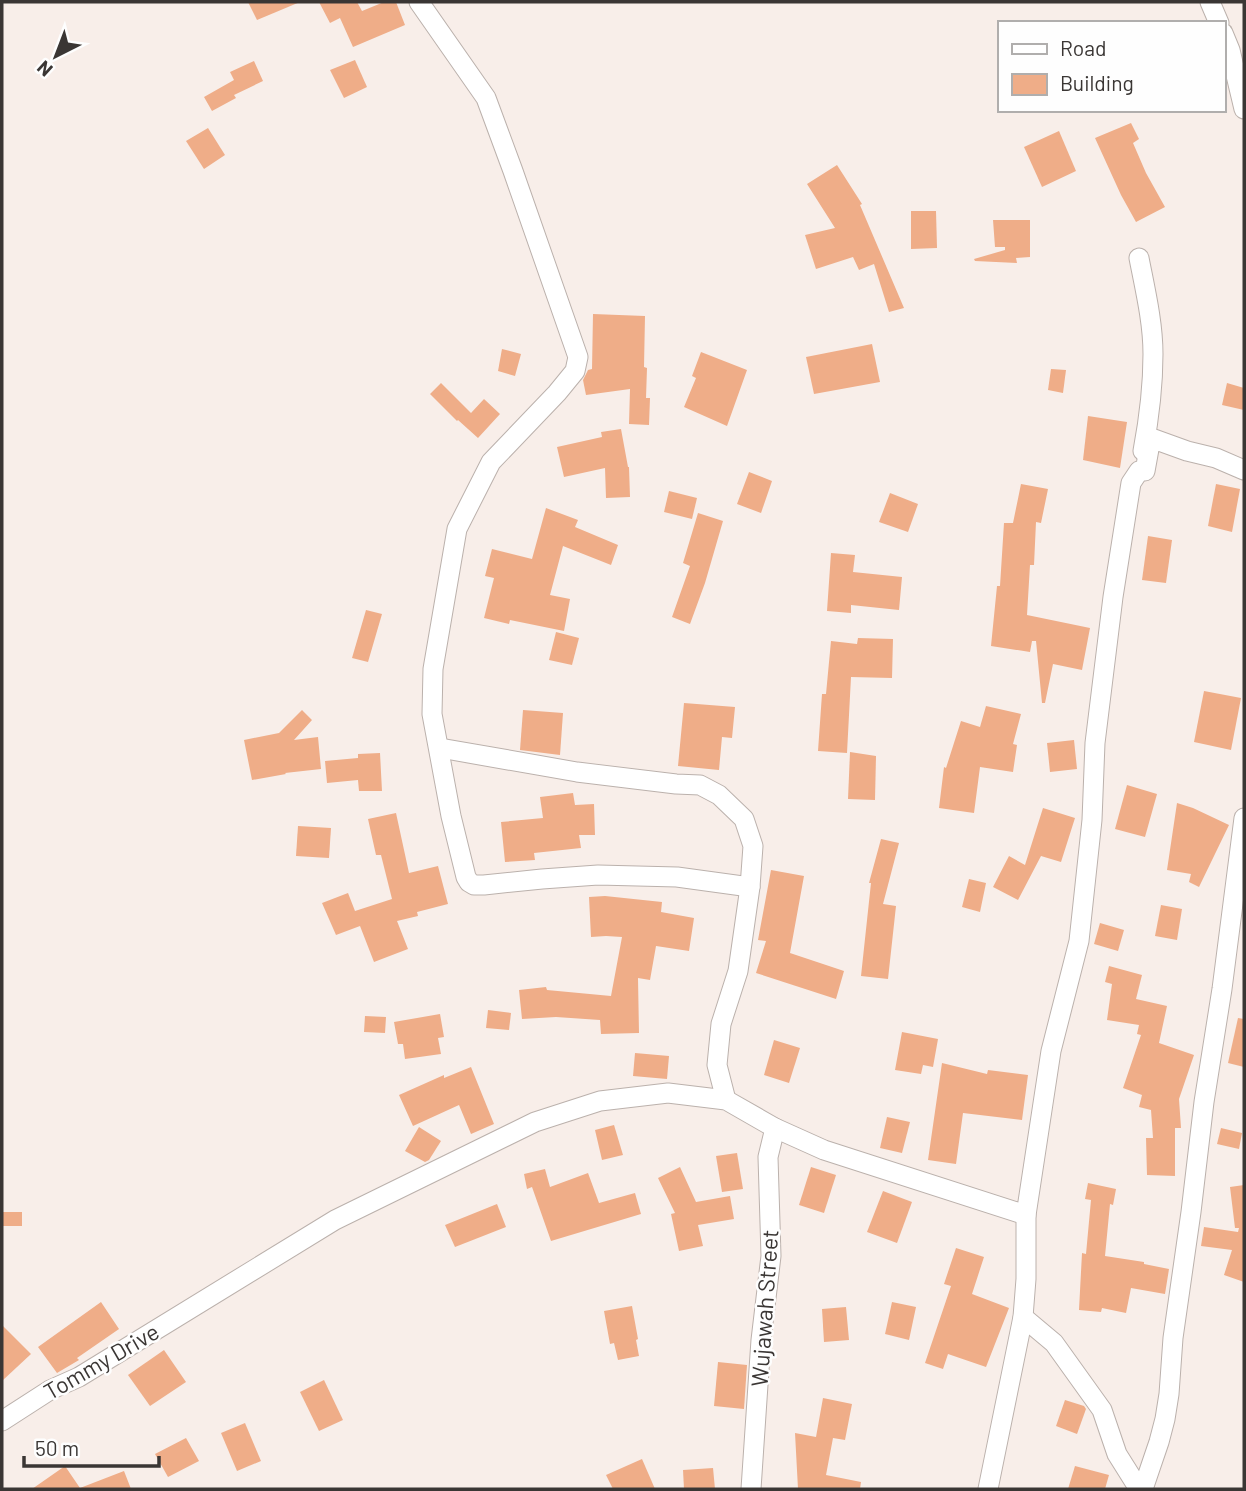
<svg xmlns="http://www.w3.org/2000/svg" width="1246" height="1491" font-family="Barlow,sans-serif">
	<style>
		.building { fill: #efad88 }
		.lines { fill: none; stroke-linecap: round; stroke-linejoin: round }
		.minor-casing { stroke: #bbb1ac; stroke-width: 21 }
		.minor { stroke: #fff; stroke-width: 19 }
		.labels { text-anchor: middle; dominant-baseline: central; stroke-width: 5; stroke-linejoin: round; paint-order: stroke }
		.street-label { font-size: 23px; fill: #3a3634; stroke: #fefefe }
	</style>
	<rect width="100%" height="100%" fill="#f8eee9"/>
	<g class="building">
		<path d="M 248,2 L 300,2 L 257,20 Z"/>
		<path d="M 319,2 L 357,2 L 362,11 L 384,2 L 396,2 L 405,25 L 353,47 L 340,18 L 330,23 Z"/>
		<path d="M 355,60 L 367,87 L 344,98 L 330,70 Z"/>
		<path d="M 254,61 L 263,81 L 234,95 L 236,98 L 212,111 L 204,97 L 234,80 L 230,72 Z"/>
		<path d="M 1131,123 L 1139,139 L 1133,143 L 1146,173 L 1165,207 L 1136,222 L 1121,195 L 1095,138 Z"/>
		<path d="M 208,128 L 225,155 L 204,169 L 186,141 Z"/>
		<path d="M 1059,131 L 1076,171 L 1042,187 L 1024,147 Z"/>
		<path d="M 837,165 L 862,204 L 860,205 L 904,308 L 889,312 L 874,264 L 859,270 L 853,257 L 816,269 L 805,235 L 835,228 L 807,184 Z"/>
		<path d="M 911,211 L 936,211 L 937,248 L 911,249 Z"/>
		<path d="M 993,220 L 1030,220 L 1030,257 L 1016,258 L 1017,263 L 975,261 L 974,259 L 1005,250 L 1005,247 L 995,247 Z"/>
		<path d="M 593,314 L 645,316 L 644,367 L 647,368 L 646,398 L 650,398 L 649,425 L 629,424 L 630,389 L 586,395 L 583,380 L 588,370 L 592,369 Z"/>
		<path d="M 872,344 L 880,382 L 814,394 L 806,357 Z"/>
		<path d="M 502,349 L 521,354 L 515,376 L 498,371 Z"/>
		<path d="M 701,352 L 747,370 L 727,426 L 684,407 L 696,378 L 692,376 Z"/>
		<path d="M 1051,369 L 1066,370 L 1063,393 L 1048,390 Z"/>
		<path d="M 441,383 L 471,413 L 484,399 L 500,414 L 478,438 L 458,420 L 457,421 L 430,394 Z"/>
		<path d="M 1227,383 L 1244,388 L 1244,410 L 1222,405 Z"/>
		<path d="M 1088,416 L 1127,422 L 1120,468 L 1083,460 Z"/>
		<path d="M 621,429 L 628,467 L 629,467 L 630,497 L 606,498 L 605,468 L 564,477 L 557,447 L 602,437 L 601,432 Z"/>
		<path d="M 749,472 L 772,481 L 761,513 L 737,504 Z"/>
		<path d="M 1021,484 L 1048,489 L 1041,523 L 1036,522 L 1034,565 L 1030,565 L 1027,615 L 1090,628 L 1082,670 L 1053,664 L 1045,703 L 1042,703 L 1036,641 L 1032,641 L 1030,652 L 991,646 L 997,586 L 1000,586 L 1004,523 L 1013,523 Z"/>
		<path d="M 1216,484 L 1240,489 L 1232,532 L 1208,526 Z"/>
		<path d="M 669,491 L 697,498 L 692,519 L 664,512 Z"/>
		<path d="M 890,493 L 918,504 L 908,532 L 879,522 Z"/>
		<path d="M 546,508 L 578,520 L 575,527 L 618,545 L 611,565 L 563,546 L 550,595 L 570,599 L 564,631 L 510,620 L 509,624 L 484,618 L 494,578 L 485,576 L 492,549 L 532,559 Z"/>
		<path d="M 698,513 L 723,521 L 705,583 L 690,624 L 672,617 L 690,566 L 683,563 Z"/>
		<path d="M 1148,536 L 1172,540 L 1166,583 L 1142,580 Z"/>
		<path d="M 831,553 L 855,555 L 853,572 L 902,577 L 899,610 L 851,605 L 851,613 L 827,611 Z"/>
		<path d="M 366,610 L 382,614 L 368,662 L 352,658 Z"/>
		<path d="M 556,632 L 579,638 L 572,665 L 549,660 Z"/>
		<path d="M 858,638 L 893,639 L 892,678 L 851,677 L 847,753 L 818,751 L 822,694 L 826,694 L 831,641 L 857,644 Z"/>
		<path d="M 1204,691 L 1241,698 L 1231,750 L 1194,742 Z"/>
		<path d="M 684,703 L 735,707 L 732,738 L 722,737 L 719,770 L 678,766 Z"/>
		<path d="M 986,706 L 1021,714 L 1013,744 L 1017,745 L 1013,772 L 980,767 L 974,813 L 939,808 L 944,767 L 946,768 L 961,721 L 980,727 Z"/>
		<path d="M 302,710 L 312,720 L 294,740 L 318,737 L 321,769 L 285,773 L 286,774 L 252,780 L 244,740 L 279,733 Z"/>
		<path d="M 523,710 L 563,713 L 560,755 L 520,750 Z"/>
		<path d="M 1074,740 L 1077,769 L 1050,772 L 1047,743 Z"/>
		<path d="M 850,752 L 876,756 L 875,800 L 848,799 Z"/>
		<path d="M 380,753 L 382,791 L 359,791 L 358,780 L 327,783 L 325,761 L 358,758 L 358,754 Z"/>
		<path d="M 1127,785 L 1157,794 L 1145,837 L 1115,829 Z"/>
		<path d="M 573,793 L 575,805 L 594,804 L 595,835 L 579,835 L 581,848 L 534,853 L 535,860 L 505,862 L 501,822 L 543,818 L 540,797 Z"/>
		<path d="M 1177,803 L 1193,808 L 1229,825 L 1199,887 L 1189,882 L 1191,874 L 1167,870 Z"/>
		<path d="M 1043,808 L 1075,818 L 1061,862 L 1041,856 L 1018,900 L 993,887 L 1009,856 L 1025,865 Z"/>
		<path d="M 396,813 L 409,873 L 438,866 L 448,904 L 417,912 L 418,916 L 397,921 L 408,949 L 374,962 L 360,926 L 336,935 L 322,903 L 348,893 L 355,911 L 392,899 L 381,855 L 376,855 L 368,819 Z"/>
		<path d="M 298,826 L 331,828 L 329,858 L 296,856 Z"/>
		<path d="M 881,839 L 899,843 L 883,904 L 896,906 L 888,979 L 861,976 L 871,883 L 869,883 Z"/>
		<path d="M 771,870 L 804,876 L 790,953 L 844,971 L 836,999 L 756,973 L 766,941 L 758,940 Z"/>
		<path d="M 969,879 L 986,883 L 980,912 L 962,907 Z"/>
		<path d="M 605,896 L 662,902 L 661,912 L 694,918 L 689,951 L 656,946 L 650,980 L 638,978 L 639,1033 L 601,1034 L 600,1020 L 556,1017 L 522,1019 L 519,990 L 546,987 L 547,990 L 611,996 L 622,937 L 606,936 L 591,937 L 589,897 Z"/>
		<path d="M 1161,905 L 1182,909 L 1177,940 L 1155,936 Z"/>
		<path d="M 1100,923 L 1124,930 L 1118,951 L 1094,944 Z"/>
		<path d="M 1109,966 L 1142,975 L 1136,999 L 1167,1006 L 1159,1043 L 1194,1055 L 1179,1099 L 1181,1128 L 1175,1128 L 1175,1176 L 1147,1175 L 1146,1138 L 1153,1138 L 1151,1110 L 1139,1107 L 1142,1095 L 1123,1088 L 1141,1035 L 1137,1034 L 1139,1025 L 1107,1020 L 1112,984 L 1105,982 Z"/>
		<path d="M 488,1010 L 511,1013 L 509,1030 L 486,1028 Z"/>
		<path d="M 440,1014 L 444,1037 L 438,1038 L 441,1054 L 405,1059 L 403,1044 L 398,1044 L 394,1022 Z"/>
		<path d="M 365,1016 L 386,1017 L 385,1033 L 364,1032 Z"/>
		<path d="M 1238,1018 L 1244,1019 L 1244,1067 L 1228,1063 Z"/>
		<path d="M 902,1032 L 938,1039 L 933,1067 L 923,1065 L 921,1074 L 895,1070 Z"/>
		<path d="M 774,1040 L 800,1048 L 789,1083 L 764,1075 Z"/>
		<path d="M 635,1053 L 669,1056 L 667,1079 L 633,1076 Z"/>
		<path d="M 942,1063 L 987,1074 L 988,1070 L 1028,1075 L 1022,1120 L 963,1113 L 956,1164 L 928,1160 Z"/>
		<path d="M 471,1067 L 494,1124 L 471,1134 L 459,1105 L 413,1126 L 399,1095 L 444,1075 L 444,1078 Z"/>
		<path d="M 887,1117 L 910,1122 L 902,1153 L 880,1148 Z"/>
		<path d="M 614,1125 L 623,1155 L 602,1160 L 595,1130 Z"/>
		<path d="M 419,1127 L 441,1141 L 429,1160 L 425,1162 L 405,1151 Z"/>
		<path d="M 1221,1128 L 1242,1133 L 1239,1149 L 1217,1144 Z"/>
		<path d="M 737,1153 L 743,1189 L 722,1192 L 716,1156 Z"/>
		<path d="M 680,1167 L 696,1202 L 730,1196 L 734,1219 L 698,1225 L 703,1246 L 679,1251 L 671,1214 L 675,1213 L 658,1178 Z"/>
		<path d="M 811,1167 L 836,1175 L 824,1213 L 799,1205 Z"/>
		<path d="M 545,1169 L 550,1187 L 588,1173 L 599,1203 L 635,1193 L 641,1214 L 551,1241 L 532,1187 L 527,1189 L 524,1174 Z"/>
		<path d="M 1088,1183 L 1116,1189 L 1113,1205 L 1110,1204 L 1105,1256 L 1144,1262 L 1144,1264 L 1169,1269 L 1165,1294 L 1131,1288 L 1126,1313 L 1102,1308 L 1101,1312 L 1079,1310 L 1082,1253 L 1086,1254 L 1091,1200 L 1085,1199 Z"/>
		<path d="M 1244,1185 L 1244,1282 L 1224,1275 L 1232,1250 L 1201,1246 L 1204,1227 L 1238,1232 L 1239,1228 L 1235,1228 L 1230,1187 Z"/>
		<path d="M 883,1191 L 912,1202 L 897,1243 L 867,1232 Z"/>
		<path d="M 497,1204 L 506,1227 L 455,1247 L 445,1225 Z"/>
		<rect x="2" y="1212" width="20" height="14"/>
		<path d="M 956,1248 L 984,1257 L 972,1294 L 1009,1308 L 986,1367 L 948,1354 L 943,1369 L 925,1363 L 951,1286 L 944,1284 Z"/>
		<path d="M 101,1302 L 119,1329 L 77,1358 L 79,1360 L 57,1373 L 38,1347 Z"/>
		<path d="M 892,1302 L 916,1307 L 909,1340 L 885,1334 Z"/>
		<path d="M 632,1306 L 638,1339 L 636,1340 L 639,1356 L 618,1360 L 614,1343 L 610,1344 L 604,1311 Z"/>
		<path d="M 846,1307 L 849,1340 L 824,1342 L 822,1309 Z"/>
		<path d="M 2,1325 L 31,1354 L 2,1381 Z"/>
		<path d="M 164,1350 L 186,1382 L 150,1406 L 128,1375 Z"/>
		<path d="M 718,1362 L 747,1365 L 744,1409 L 714,1406 Z"/>
		<path d="M 324,1380 L 343,1420 L 319,1431 L 300,1392 Z"/>
		<path d="M 823,1398 L 852,1404 L 845,1440 L 833,1438 L 826,1475 L 861,1482 L 860,1489 L 798,1489 L 795,1433 L 816,1437 Z"/>
		<path d="M 1065,1400 L 1084,1406 L 1086,1409 L 1077,1434 L 1056,1426 Z"/>
		<path d="M 245,1423 L 261,1461 L 237,1471 L 221,1433 Z"/>
		<path d="M 186,1438 L 199,1461 L 168,1477 L 155,1454 Z"/>
		<path d="M 642,1459 L 655,1489 L 613,1489 L 606,1475 Z"/>
		<path d="M 65,1466 L 80,1488 L 124,1471 L 131,1489 L 32,1489 Z"/>
		<path d="M 1075,1466 L 1109,1475 L 1105,1489 L 1068,1489 Z"/>
		<path d="M 713,1468 L 715,1489 L 684,1489 L 683,1470 Z"/>
	</g>
	<g class="lines">
		<g class="minor-casing">
			<g id="minor">
				<path d="M 419,2 L 486,98 L 513,171 L 578,357 L 575,371 L 557,393 L 491,462 L 457,529 L 433,669 L 432,714 L 451,816 L 466,877 L 469,882 L 474,885 L 484,885 L 542,879 L 598,875 L 677,877 L 750,887"/>
				<path d="M 1210,2 L 1219,23"/>
				<path d="M 1223,33 L 1230,50 L 1244,109"/>
				<path d="M 1139,258 C 1145,289 1153,322 1153,354 C 1153,387 1149,419 1143,451"/>
				<path d="M 440,748 L 577,772 L 676,784 L 700,785 L 719,795 L 744,819 L 753,846 L 750,887 L 738,971 L 721,1024 L 717,1065 L 726,1100"/>
				<path d="M 1023,1317 L 1054,1343 L 1102,1410 L 1117,1454 L 1139,1489"/>
				<path d="M 2,1421 L 50,1390 L 79,1377 L 335,1220 L 535,1122 L 600,1101 L 668,1093 L 726,1100 L 775,1128 L 824,1150 L 1026,1215"/>
				<path d="M 751,1489 L 761,1340 L 771,1256 L 768,1157 L 775,1128"/>
				<path d="M 988,1489 L 1023,1317 L 1026,1279 L 1026,1215 L 1051,1051 L 1079,941 L 1092,820 L 1095,743 L 1113,597 L 1131,483 L 1139,471 L 1145,471 L 1151,438 L 1187,451 L 1216,458 L 1244,470"/>
				<path d="M 1143,1489 L 1159,1442 L 1165,1419 L 1169,1394 L 1173,1338 L 1191,1212 L 1204,1102 L 1222,989 L 1244,818"/>
			</g>
		</g>
		<use href="#minor" class="minor"/>
	</g>
	<g class="labels">
		<g class="street-label">
			<text transform="translate(764 1308) rotate(-86)">Wujawah Street</text>
			<text transform="translate(101 1361) rotate(-30)">Tommy Drive</text>
		</g>
	</g>
	<rect width="1246" height="1491" fill="none" stroke="#3a3634" stroke-width="7"/>
	<rect x="998" y="21" width="228" height="91" fill="#fefefe" stroke="#b0aead" stroke-width="2"/>
	<rect x="1012" y="44" width="35" height="10" fill="#ffffff" stroke="#b0aead" stroke-width="2"/>
	<text x="1060" y="56" font-size="21" fill="#3a3634">Road</text>
	<rect x="1012" y="74" width="35" height="21" fill="#efad88" stroke="#b0aead" stroke-width="2"/>
	<text x="1060" y="91" font-size="21" fill="#3a3634">Building</text>
	<g transform="translate(56 56) rotate(222)" stroke="#fefefe" stroke-width="5" paint-order="stroke">
	<path d="M0-5L12 26L0 18L-12 26Z" fill="#3a3634"/>
	<text y="-10" font-size="19" font-weight="bold" text-anchor="middle" fill="#3a3634">N</text>
	</g>
	<path d="M24 1456v10h135v-10" fill="none" stroke="#3a3634" stroke-width="3.5"/>
	<text x="35" y="1456" font-size="21" fill="#3a3634" stroke="#fefefe" stroke-width="5" paint-order="stroke">50 m</text>
</svg>
